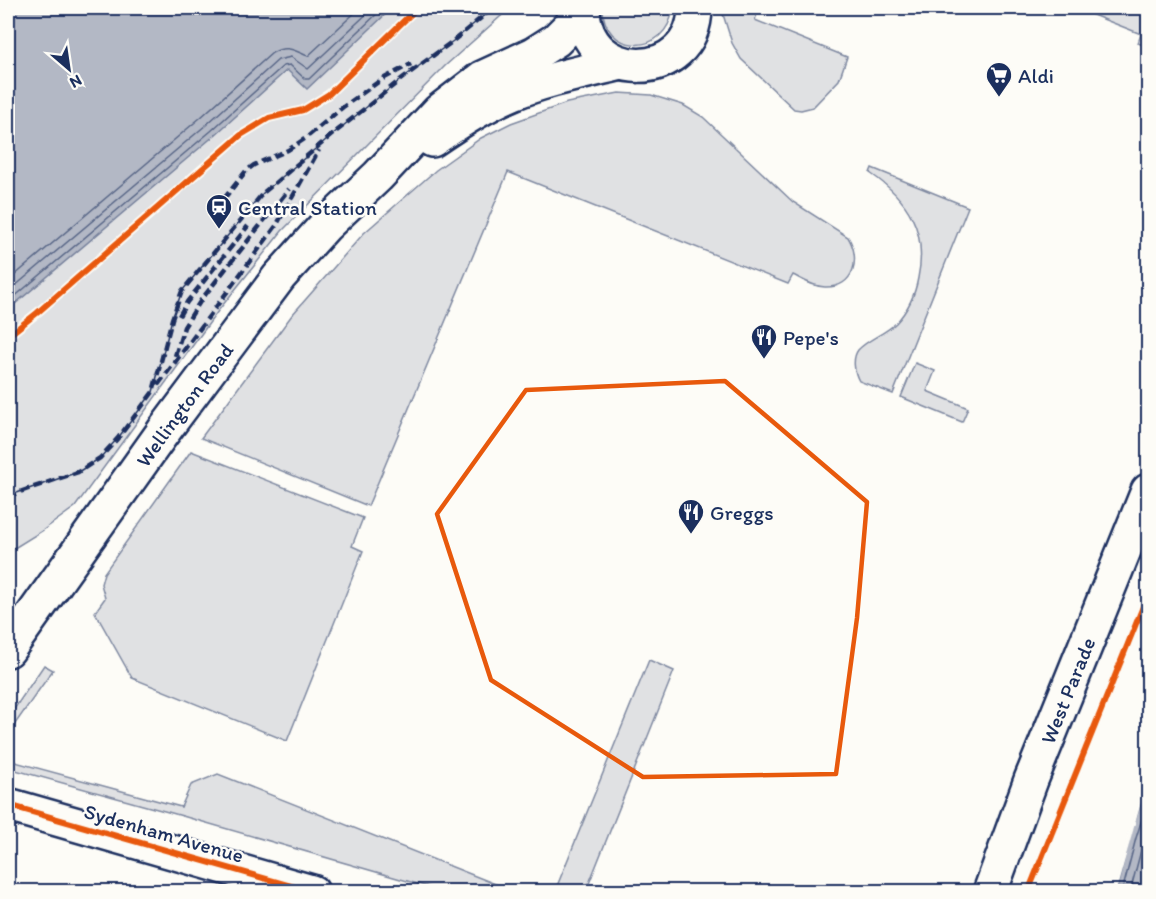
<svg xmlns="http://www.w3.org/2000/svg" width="1156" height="899" font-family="Itim,sans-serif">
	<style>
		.green { fill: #e0e1e3; stroke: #7e88a0; stroke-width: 1.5 }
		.water { fill: #b3b8c5; stroke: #76819c; stroke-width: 1.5 }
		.pier { fill: #fdfcf7 }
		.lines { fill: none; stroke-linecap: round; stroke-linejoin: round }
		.shore { stroke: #586687; stroke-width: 1.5 }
		.minor-casing { stroke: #1b2f5e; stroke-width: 38 }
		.major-casing { stroke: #1b2f5e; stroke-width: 38 }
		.minor { stroke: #fdfcf7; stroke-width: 33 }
		.major { stroke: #fdfcf7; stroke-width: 33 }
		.tram { stroke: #1b2f5e; stroke-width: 1.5 }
		.rail { stroke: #1b2f5e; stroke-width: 4.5; stroke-dasharray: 9 4.5; stroke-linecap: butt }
		.cycleway-casing { stroke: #fdfcf7; stroke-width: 10 }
		.cycleway { stroke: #e8590c; stroke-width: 6 }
		.marked { fill: none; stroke: #e8590c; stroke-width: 4.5; stroke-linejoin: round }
		.labels { text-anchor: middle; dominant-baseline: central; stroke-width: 5; stroke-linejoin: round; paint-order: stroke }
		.poi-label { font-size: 21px; fill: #1b2f5e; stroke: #fdfcf7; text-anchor: start }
		.street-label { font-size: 21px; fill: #1b2f5e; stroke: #fdfcf7 }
	</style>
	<rect width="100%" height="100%" fill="#fdfcf7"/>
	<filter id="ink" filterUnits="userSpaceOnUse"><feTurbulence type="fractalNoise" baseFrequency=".0167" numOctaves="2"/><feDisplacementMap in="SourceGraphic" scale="12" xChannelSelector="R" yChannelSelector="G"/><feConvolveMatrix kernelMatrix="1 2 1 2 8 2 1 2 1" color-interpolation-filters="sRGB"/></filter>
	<g filter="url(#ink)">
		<g class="green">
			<path d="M 8,8 L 510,8 L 445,66 L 282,231 L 218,311 L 75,507 L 42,531 L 16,547 L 8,549 Z"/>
			<path d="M 603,8 L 673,8 C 666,60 602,53 603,8 Z"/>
			<path d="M 721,8 L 759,8 L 755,20 L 847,57 L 839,80 L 813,107 L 801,110 L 794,109 L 741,59 L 732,43 Z"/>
			<path d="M 1075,8 L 1148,8 L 1148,47 L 1138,43 L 1141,34 Z"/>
			<path d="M 619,93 L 651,95 L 683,105 L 703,117 L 793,202 L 848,237 C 861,258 855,288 825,287 C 814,287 803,280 793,275 L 788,284 L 508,172 L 368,506 L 201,438 L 292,315 L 364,233 L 436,170 L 481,138 L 511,123 L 567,103 Z"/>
			<path d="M 872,168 L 968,207 L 893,394 L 859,381 C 854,372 852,358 858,350 C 868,339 885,334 896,323 C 907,311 915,295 918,278 C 928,231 908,199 870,173 Z"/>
			<path d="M 915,363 L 935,371 L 927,391 L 968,408 L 962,422 L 901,397 Z"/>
			<path d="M 191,451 L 363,518 L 352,546 L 363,551 L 287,741 L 132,678 L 95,612 L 105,598 L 101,584 L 104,573 Z"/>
			<path d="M 649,660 L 674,671 L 586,891 L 555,891 Z"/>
			<path d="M 44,665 L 53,670 L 8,734 L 8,718 Z"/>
			<path d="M 8,742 L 15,762 L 181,807 L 191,785 L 218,774 L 513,891 L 442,891 L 179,815 L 8,768 Z"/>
		</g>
		<g class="water">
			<path d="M 8,8 L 392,8 L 307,89 L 287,70 L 215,135 L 16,303 L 8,307 Z"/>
			<path d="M 1148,781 L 1148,891 L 1116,892 L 1130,837 Z"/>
		</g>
		<path class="pier" d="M 1148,778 L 1116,891 L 1113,892 L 1127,836 Z"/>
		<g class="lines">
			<g class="shore">
				<path d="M 8,281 L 200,118 L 272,53 C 287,44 295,51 308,56 L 360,8"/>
				<path d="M 8,292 L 206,125 L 278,60 L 291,57 L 308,69 L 373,8"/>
				<path d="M 8,300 L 13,298 L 211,131 L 283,66 L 290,65 L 305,79 L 309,79 L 383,8"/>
				<path d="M 1122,892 L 1136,838 L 1148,800"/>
				<path d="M 1130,892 L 1148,824"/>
			</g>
			<g class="minor-casing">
				<path id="minor" d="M 8,805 L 312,892"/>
			</g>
			<g class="major-casing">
				<g id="major">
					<path d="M 583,8 C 584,85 694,84 695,8"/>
					<path d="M 432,140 C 457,123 484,105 513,93 C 547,79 585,72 621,63"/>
					<path id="s1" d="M 8,650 L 163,432 L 279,277 L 325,226 L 378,176 L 439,111 L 482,78 L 534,54 L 556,40 L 570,26 L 581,8"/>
					<path id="s2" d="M 990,892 L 1031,780 L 1148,491"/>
				</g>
			</g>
			<use href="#minor" class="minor"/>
			<use href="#major" class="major"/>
			<path class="tram" d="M 8,496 L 78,472 L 100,458 L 118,438 L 153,392 L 172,319 L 182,291 L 263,193 L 333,134 L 404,77 L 453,41 L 493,8"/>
			<g class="rail">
				<path d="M 215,210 L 246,171 L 254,165 L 288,150 L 306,138 L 343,107 L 381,80 L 411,64"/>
				<path d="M 179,316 L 187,302 L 248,226"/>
				<path d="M 175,356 L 184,327 L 201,300 L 289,189"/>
				<path d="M 158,385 L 276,226 L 319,150"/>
				<path d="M 8,496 L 78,472 L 100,458 L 118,438 L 153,392 L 172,319 L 182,291 L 263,193 L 333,134 L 404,77 L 453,41 L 493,8"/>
			</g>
			<g class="cycleway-casing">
				<g id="cycleway">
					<path d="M 8,336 L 37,313 L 241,135 L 269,118 L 303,110 L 329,94 L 417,8"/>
					<path d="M 8,805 L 312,892"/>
					<path d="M 1028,892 L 1148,594"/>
				</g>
			</g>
			<use href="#cycleway" class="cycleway"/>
		</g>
	</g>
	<path class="marked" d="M 725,381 L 867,502 L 857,618 L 836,774 L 643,777 L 491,680 L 437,514 L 526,390 Z"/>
	<defs>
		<g id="supermarket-pin" transform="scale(1.35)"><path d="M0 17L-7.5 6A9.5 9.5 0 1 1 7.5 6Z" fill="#1b2f5e" stroke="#fdfcf7"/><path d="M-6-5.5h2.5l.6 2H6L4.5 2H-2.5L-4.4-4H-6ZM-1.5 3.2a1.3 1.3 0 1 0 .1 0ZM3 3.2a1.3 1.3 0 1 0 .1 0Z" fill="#fff"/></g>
		<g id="station-pin" transform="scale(1.35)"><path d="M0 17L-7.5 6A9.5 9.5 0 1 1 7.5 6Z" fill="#1b2f5e" stroke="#fdfcf7"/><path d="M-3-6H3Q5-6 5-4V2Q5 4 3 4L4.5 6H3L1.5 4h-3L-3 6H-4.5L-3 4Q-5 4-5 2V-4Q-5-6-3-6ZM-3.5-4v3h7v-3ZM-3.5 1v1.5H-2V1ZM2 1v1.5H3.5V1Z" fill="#fff"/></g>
		<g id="restaurant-pin" transform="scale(1.35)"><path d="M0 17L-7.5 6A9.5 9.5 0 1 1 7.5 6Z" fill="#1b2f5e" stroke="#fdfcf7"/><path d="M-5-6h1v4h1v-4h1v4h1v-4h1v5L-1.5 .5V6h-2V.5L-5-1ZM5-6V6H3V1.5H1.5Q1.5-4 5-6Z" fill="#fff"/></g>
	</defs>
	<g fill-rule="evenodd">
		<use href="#supermarket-pin" x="999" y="75"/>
		<use href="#station-pin" x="219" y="207"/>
		<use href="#restaurant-pin" x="764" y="337"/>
		<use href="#restaurant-pin" x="691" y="512"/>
	</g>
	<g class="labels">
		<g class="poi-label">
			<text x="1018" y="75">Aldi</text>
			<text x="238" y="207">Central Station</text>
			<text x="783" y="337">Pepe's</text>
			<text x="710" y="512">Greggs</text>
		</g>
		<g class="street-label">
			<text stroke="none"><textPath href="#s1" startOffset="302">Wellington Road</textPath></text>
			<text stroke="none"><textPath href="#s2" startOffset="216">West Parade</textPath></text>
			<text transform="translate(164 833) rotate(16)">Sydenham Avenue</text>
		</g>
	</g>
	<rect width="1156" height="899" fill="none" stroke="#fdfcf7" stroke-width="30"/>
	<rect x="15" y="15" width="1126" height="869" fill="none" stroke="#1b2f5e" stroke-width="2" filter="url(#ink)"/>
	<g transform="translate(69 69) rotate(151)" stroke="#fdfcf7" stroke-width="4.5" paint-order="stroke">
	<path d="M0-4.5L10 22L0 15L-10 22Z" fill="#1b2f5e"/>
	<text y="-9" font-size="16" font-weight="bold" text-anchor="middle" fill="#1b2f5e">N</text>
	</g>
</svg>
